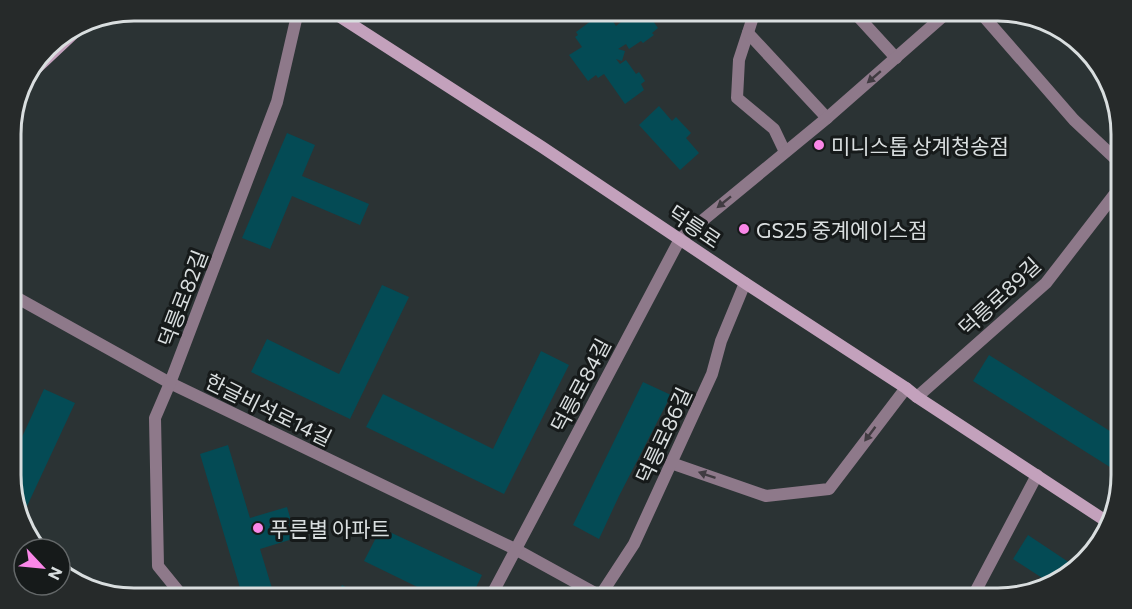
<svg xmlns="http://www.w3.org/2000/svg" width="1132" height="609" font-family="Commissioner,'Noto Sans KR',sans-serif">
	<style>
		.building { fill: #044b55 }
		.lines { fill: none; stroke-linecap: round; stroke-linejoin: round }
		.minor { stroke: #8e798a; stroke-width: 12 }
		.secondary { stroke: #c3a1bc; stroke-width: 12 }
		.oneway { fill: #403b41 }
		.poi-dot { fill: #fa87e8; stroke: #161a1a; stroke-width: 2 }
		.labels { text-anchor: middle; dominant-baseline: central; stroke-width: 6; stroke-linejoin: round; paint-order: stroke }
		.poi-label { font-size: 21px; fill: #d9dedf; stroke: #161a1a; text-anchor: start }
		.street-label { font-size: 21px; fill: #d9dedf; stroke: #161a1a }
		.rim { fill: none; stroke: #d9dedf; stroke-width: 3 }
	</style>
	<rect width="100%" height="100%" fill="#2b3334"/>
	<g class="building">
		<path d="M 433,11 L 455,11 L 448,21 Z"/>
		<path d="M 625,11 L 646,11 L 658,28 L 652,33 L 654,35 L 643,43 L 641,41 L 629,49 L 626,44 L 618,49 L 625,51 L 622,61 L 616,59 L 620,64 L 626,60 L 636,74 L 639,72 L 645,81 L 641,84 L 644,90 L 625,104 L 604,74 L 598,78 L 596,75 L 588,81 L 569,55 L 582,47 L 575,37 L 578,35 L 576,32 L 599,15 L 604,19 L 609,15 L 616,26 L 621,22 L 617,16 Z"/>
		<path d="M 659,106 L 672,121 L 676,117 L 691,133 L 686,138 L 699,153 L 680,170 L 639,125 Z"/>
		<path d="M 287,133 L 315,145 L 302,176 L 369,204 L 360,225 L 292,196 L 270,249 L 242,238 Z"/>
		<path d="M 382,285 L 409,297 L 350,419 L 251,372 L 267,339 L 339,374 Z"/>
		<path d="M 541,351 L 569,365 L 504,494 L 366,427 L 383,394 L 493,449 Z"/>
		<path d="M 989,355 L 1121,438 L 1121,474 L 973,381 Z"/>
		<path d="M 643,382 L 671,395 L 619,496 L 599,539 L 573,525 Z"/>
		<path d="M 44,389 L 75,403 L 22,517 L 12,491 L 12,459 Z"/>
		<path d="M 228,445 L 250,518 L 287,507 L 296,538 L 260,549 L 275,598 L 243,598 L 200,454 Z"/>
		<path d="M 381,528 L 482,575 L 471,598 L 440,598 L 364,561 Z"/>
		<path d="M 1028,535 L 1076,567 L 1066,578 L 1050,583 L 1013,559 Z"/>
		<path d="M 342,585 L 366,598 L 335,598 Z"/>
	</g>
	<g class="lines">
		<g class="minor">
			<path d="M 755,11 L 739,60 L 737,98 L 774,129 L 785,152"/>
			<path d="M 853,11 L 896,58"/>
			<path d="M 979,11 L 1074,120 L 1121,164"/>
			<path d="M 748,33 L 827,118"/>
			<path d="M 12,295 L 170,383 L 515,549 L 604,598"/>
			<path d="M 917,397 L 1046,283 L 1121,186"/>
			<path d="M 671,463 L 766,496 L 829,489 L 906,388"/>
			<path d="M 184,598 L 158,566 L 155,418 L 170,383 L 277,102 L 298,11"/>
			<path d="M 490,598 L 680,239 L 827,118 L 949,11"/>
			<path d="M 599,598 L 600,596 L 634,544 L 712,374 L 721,341 L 745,283"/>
			<path d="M 972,598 L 1037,475"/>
		</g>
		<g class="secondary">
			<path d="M 331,11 L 542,147 L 745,283 L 906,388 L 917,397 L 1109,523"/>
			<path d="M 23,81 L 89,19"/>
		</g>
	</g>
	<defs><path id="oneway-solid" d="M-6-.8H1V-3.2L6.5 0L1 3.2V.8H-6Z" transform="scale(1.5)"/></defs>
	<g class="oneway">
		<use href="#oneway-solid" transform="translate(874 77) rotate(139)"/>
		<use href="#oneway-solid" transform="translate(724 202) rotate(141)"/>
		<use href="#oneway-solid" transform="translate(870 434) rotate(127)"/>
		<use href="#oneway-solid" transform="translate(707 475) rotate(-161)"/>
	</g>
	<g class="poi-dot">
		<circle cx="819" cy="145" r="6"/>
		<circle cx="744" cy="229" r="6"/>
		<circle cx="258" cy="528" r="6"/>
	</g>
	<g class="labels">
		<g class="poi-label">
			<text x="831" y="145">미니스톱 상계청송점</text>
			<text x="756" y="229">GS25 중계에이스점</text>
			<text x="270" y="528">푸른별 아파트</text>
		</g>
		<g class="street-label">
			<text transform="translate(695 226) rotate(34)">덕릉로</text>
			<text transform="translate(999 296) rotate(-43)">덕릉로89길</text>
			<text transform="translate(182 298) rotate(-69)">덕릉로82길</text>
			<text transform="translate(580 385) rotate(-62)">덕릉로84길</text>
			<text transform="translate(269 409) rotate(26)">한글비석로14길</text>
			<text transform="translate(663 435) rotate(-65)">덕릉로86길</text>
		</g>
	</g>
	<path d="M0 0H1132V609H0ZM134 21H998A113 113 0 0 1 1111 134V475A113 113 0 0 1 998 588H134A113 113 0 0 1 21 475V134A113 113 0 0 1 134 21Z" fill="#262a2a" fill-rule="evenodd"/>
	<path class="rim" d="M134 21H998A113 113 0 0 1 1111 134V475A113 113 0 0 1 998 588H134A113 113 0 0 1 21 475V134A113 113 0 0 1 134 21Z"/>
	<g transform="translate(42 567) rotate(116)"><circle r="28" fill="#161a1a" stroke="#646869" stroke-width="1.5"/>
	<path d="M0-4.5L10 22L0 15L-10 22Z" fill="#fa87e8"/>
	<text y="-9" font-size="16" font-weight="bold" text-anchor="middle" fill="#d9dedf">N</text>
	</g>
</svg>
